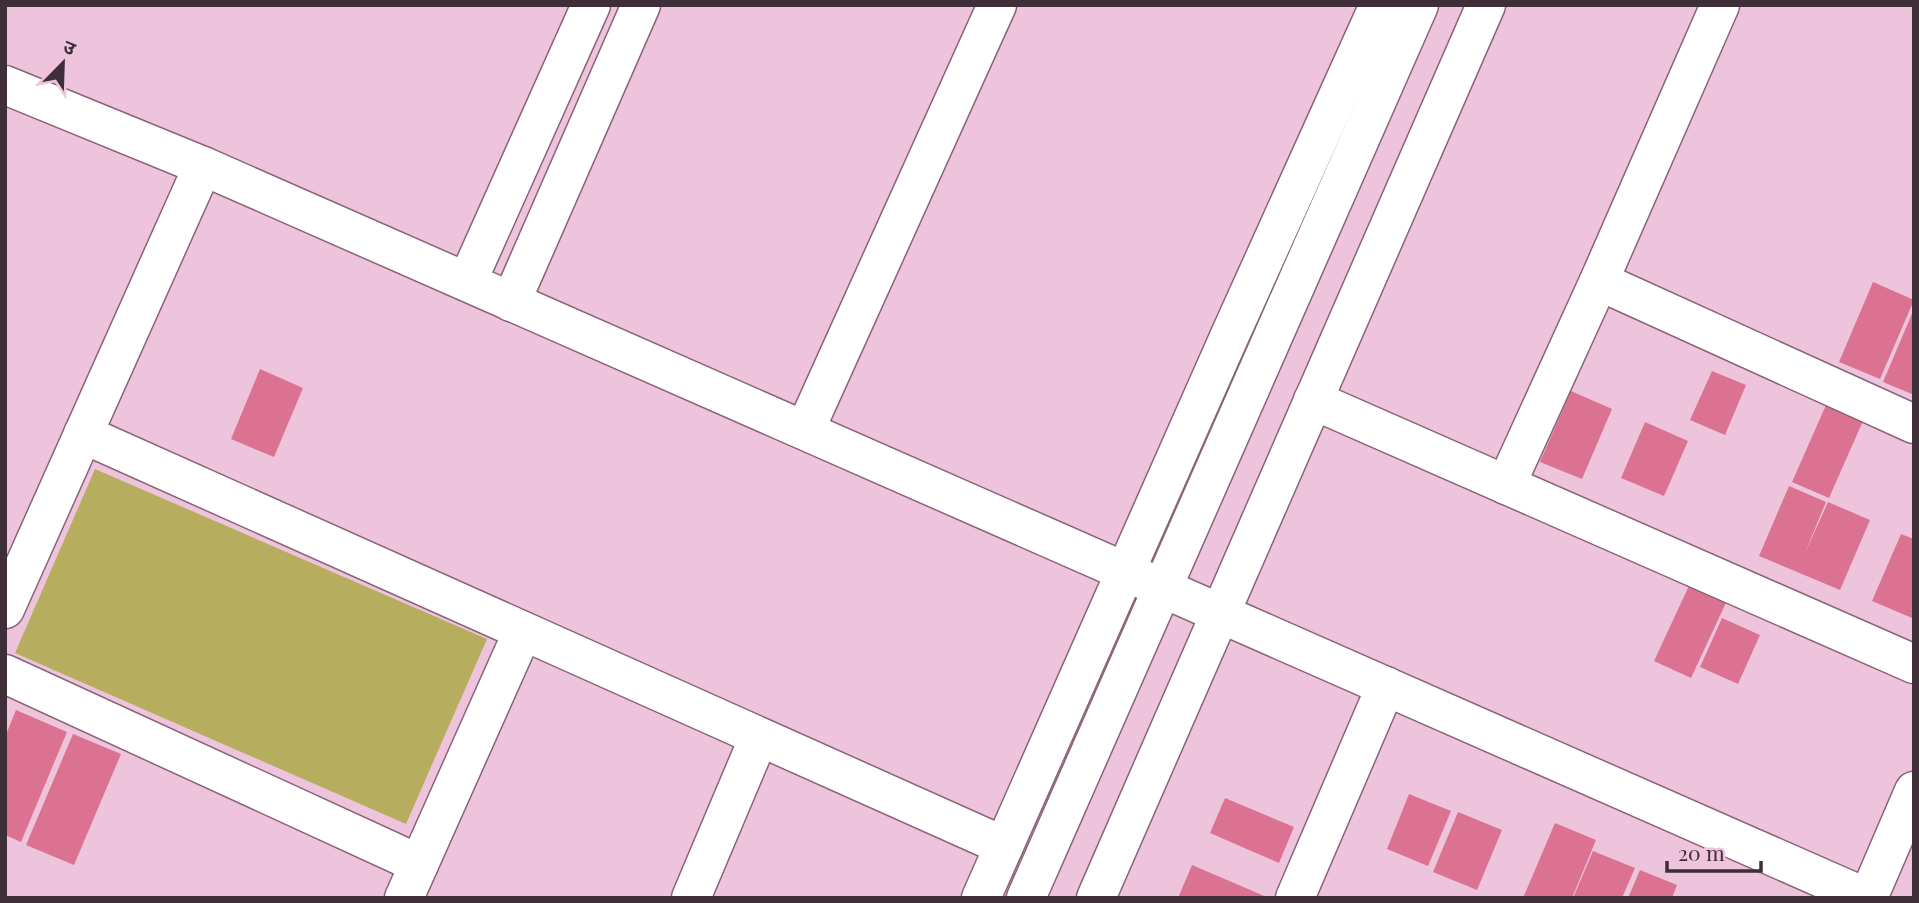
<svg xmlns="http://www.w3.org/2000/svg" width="1919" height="903" font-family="'Playfair Display','Noto Sans Devanagari',serif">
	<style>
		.green { fill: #b7ad5f }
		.building { fill: #db7292 }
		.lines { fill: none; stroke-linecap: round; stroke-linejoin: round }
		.minor-casing { stroke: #89637a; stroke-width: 41 }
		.minor { stroke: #fff; stroke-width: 38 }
	</style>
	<rect width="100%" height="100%" fill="#eec4dd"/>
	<path class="green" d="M 95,469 L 487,639 L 406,824 L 15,653 Z"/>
	<g class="building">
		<path d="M 1873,282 L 1914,300 L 1880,379 L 1839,362 Z"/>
		<path d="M 1914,309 L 1914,395 L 1883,382 Z"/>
		<path d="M 260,369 L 303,388 L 274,457 L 231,439 Z"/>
		<path d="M 1712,371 L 1746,385 L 1725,435 L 1690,420 Z"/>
		<path d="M 1571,391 L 1612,409 L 1582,479 L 1540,462 Z"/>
		<path d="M 1826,405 L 1863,421 L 1829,498 L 1792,482 Z"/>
		<path d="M 1645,422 L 1688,441 L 1664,496 L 1621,478 Z"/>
		<path d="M 1789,486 L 1826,502 L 1804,555 L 1828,502 L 1870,520 L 1840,590 L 1759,556 Z"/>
		<path d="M 1901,534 L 1914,539 L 1914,614 L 1912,618 L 1872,601 Z"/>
		<path d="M 1694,575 L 1731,592 L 1691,678 L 1654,661 Z"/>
		<path d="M 1722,618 L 1760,635 L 1738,684 L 1700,667 Z"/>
		<path d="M 16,710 L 67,732 L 21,842 L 5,835 L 5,737 Z"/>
		<path d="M 73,734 L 121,754 L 74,865 L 26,845 Z"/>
		<path d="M 1409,794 L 1451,811 L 1428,866 L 1387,849 Z"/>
		<path d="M 1225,798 L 1294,827 L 1279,863 L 1210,833 Z"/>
		<path d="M 1458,812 L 1502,830 L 1477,890 L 1433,872 Z"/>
		<path d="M 1555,823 L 1596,840 L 1572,898 L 1523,898 Z"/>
		<path d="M 1593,851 L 1635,868 L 1622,898 L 1573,898 Z"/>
		<path d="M 1192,865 L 1269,898 L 1178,898 Z"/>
		<path d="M 1640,870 L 1677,885 L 1672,898 L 1628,898 Z"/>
	</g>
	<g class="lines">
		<g class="minor-casing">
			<g id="minor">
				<path d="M 5,85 L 203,166 L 1867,898"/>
				<path d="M 1599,281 L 1914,424"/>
				<path d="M 467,282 L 591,5"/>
				<path d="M 511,302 L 641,5"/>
				<path d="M 1313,400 L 1914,664"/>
				<path d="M 805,430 L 997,5"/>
				<path d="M 83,434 L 1004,846"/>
				<path d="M 1506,485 L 1599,281 L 1720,5"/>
				<path d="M 5,609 L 203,166"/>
				<path d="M 5,674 L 419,864"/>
				<path d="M 404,898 L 523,631"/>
				<path d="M 691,898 L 759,737"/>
				<path d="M 981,898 L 1230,335 L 1379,5"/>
				<path d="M 1026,898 L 1419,5"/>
				<path d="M 1096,898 L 1486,5"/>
				<path d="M 1295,898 L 1386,686"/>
				<path d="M 1868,898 L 1914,791"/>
			</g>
		</g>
		<use href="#minor" class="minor"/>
	</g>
	<rect width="1919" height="903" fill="none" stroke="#3e2e38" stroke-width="14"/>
	<g transform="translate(63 63) rotate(23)" stroke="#eec4dd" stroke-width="5" paint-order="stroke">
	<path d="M0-5L12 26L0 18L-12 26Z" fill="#3e2e38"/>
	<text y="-10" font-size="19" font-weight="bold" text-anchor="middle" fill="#3e2e38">उ</text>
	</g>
	<path d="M1667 861v10h94v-10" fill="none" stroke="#3e2e38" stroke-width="3.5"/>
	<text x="1678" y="861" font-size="21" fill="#3e2e38" stroke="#eec4dd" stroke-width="5" paint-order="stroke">20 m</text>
</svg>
